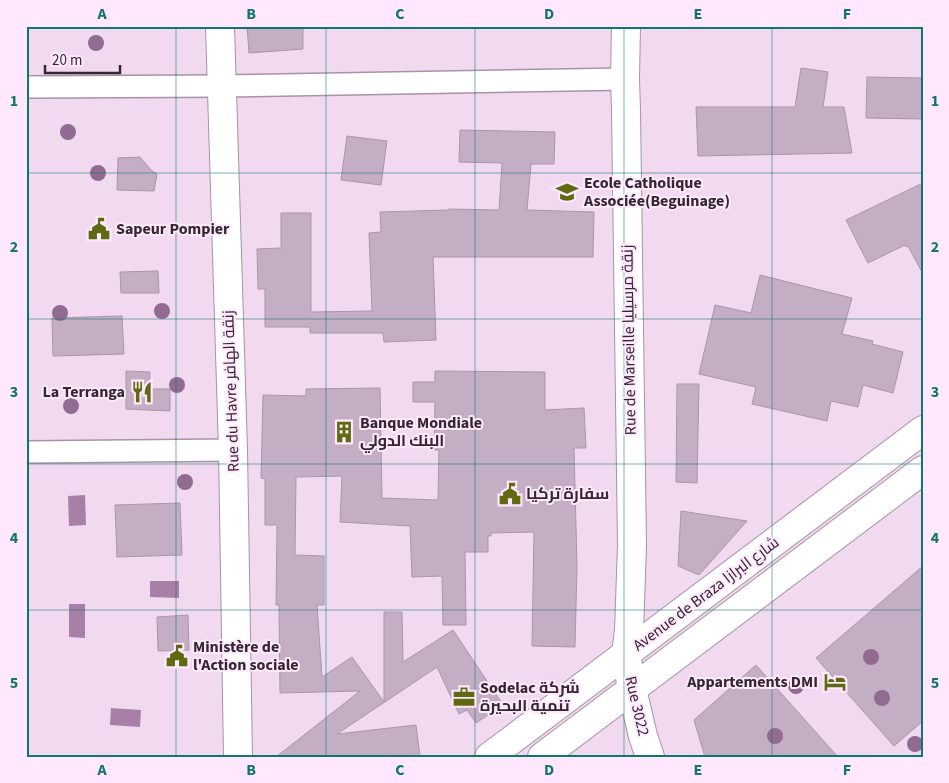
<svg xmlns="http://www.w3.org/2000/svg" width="949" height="783" font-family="'Source Sans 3',Cairo,sans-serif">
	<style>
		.water { fill: #a77fa7 }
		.building { fill: #c4aec4; stroke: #ab95aa }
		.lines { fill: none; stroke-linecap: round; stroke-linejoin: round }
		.street-casing { stroke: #a892a7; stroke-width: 24 }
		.secondary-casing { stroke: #a892a7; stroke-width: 30 }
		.street { stroke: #fff; stroke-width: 21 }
		.secondary { stroke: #fff; stroke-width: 28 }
		.tree { fill: #916b91 }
		.grid { fill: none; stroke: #0f766e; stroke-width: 1; stroke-opacity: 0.55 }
		.labels { text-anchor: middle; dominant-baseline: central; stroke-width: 4; stroke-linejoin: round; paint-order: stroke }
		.poi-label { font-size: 16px; font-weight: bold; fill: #312830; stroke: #ffe7fe; text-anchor: start }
		.street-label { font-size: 16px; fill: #312830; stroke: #ffe7fe }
		.neatline { fill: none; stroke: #0f766e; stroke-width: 2 }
		.grid-label { font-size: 16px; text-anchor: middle; font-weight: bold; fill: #0f766e }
	</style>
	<rect width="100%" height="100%" fill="#f1daf0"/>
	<g class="water">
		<path d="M 85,495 L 86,525 L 69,526 L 68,496 Z"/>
		<path d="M 150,581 L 179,581 L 179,598 L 150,597 Z"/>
		<path d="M 69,604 L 85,604 L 85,638 L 69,637 Z"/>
		<path d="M 111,708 L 141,710 L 140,727 L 110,725 Z"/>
	</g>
	<g class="building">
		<path d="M 247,26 L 303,26 L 303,49 L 249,53 Z"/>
		<path d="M 801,68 L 828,72 L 823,107 L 844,107 L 852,153 L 698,156 L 696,107 L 795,107 Z"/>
		<path d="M 867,77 L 923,78 L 923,119 L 866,118 Z"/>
		<path d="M 460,130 L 555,132 L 554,164 L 531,164 L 527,210 L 594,212 L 593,257 L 433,257 L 436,340 L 384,342 L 383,333 L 310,333 L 310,327 L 265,327 L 265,289 L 258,289 L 257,249 L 281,248 L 281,213 L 311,213 L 311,312 L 372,311 L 369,233 L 381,232 L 380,212 L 449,210 L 449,209 L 499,210 L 502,163 L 459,162 Z"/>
		<path d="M 347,136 L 387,141 L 381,185 L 341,180 Z"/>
		<path d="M 140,157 L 151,170 L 157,174 L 154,191 L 117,190 L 118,158 Z"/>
		<path d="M 923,183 L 923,274 L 908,246 L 906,247 L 905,245 L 868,263 L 846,220 Z"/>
		<path d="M 158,271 L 159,293 L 121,293 L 120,272 Z"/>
		<path d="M 760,275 L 852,298 L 842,334 L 873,341 L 872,344 L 903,352 L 893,393 L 863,385 L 858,407 L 831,401 L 827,421 L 752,404 L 756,387 L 699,374 L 715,305 L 751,313 Z"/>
		<path d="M 122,316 L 124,354 L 53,356 L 52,318 Z"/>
		<path d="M 126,371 L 150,372 L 149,389 L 170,389 L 170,411 L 126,409 Z"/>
		<path d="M 435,371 L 545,372 L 545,410 L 584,408 L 586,448 L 574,448 L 577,565 L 575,647 L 532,646 L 534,532 L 491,533 L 491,536 L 488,536 L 488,552 L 465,552 L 466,625 L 443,625 L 442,576 L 412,577 L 410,526 L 340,522 L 342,476 L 296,477 L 295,555 L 324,556 L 324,605 L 317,605 L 322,677 L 352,657 L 384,702 L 384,612 L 402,612 L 403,662 L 453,630 L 503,705 L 476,723 L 467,710 L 459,714 L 437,667 L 337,734 L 416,725 L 420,757 L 276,757 L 360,691 L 280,693 L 279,605 L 276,605 L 277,525 L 265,525 L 265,479 L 261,478 L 263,395 L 306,396 L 306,389 L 380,388 L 382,498 L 438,500 L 439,450 L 434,450 L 435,402 L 413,402 L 413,382 L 435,382 Z"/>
		<path d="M 677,384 L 699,384 L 697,483 L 676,482 Z"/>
		<path d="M 180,503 L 182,555 L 117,557 L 115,505 Z"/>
		<path d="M 681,511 L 747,521 L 699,575 L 678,566 Z"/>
		<path d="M 923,566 L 923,721 L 894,746 L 816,658 Z"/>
		<path d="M 188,615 L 189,650 L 158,651 L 157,617 Z"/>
		<path d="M 756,665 L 838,757 L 705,757 L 694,720 Z"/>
	</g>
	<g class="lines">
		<g class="street-casing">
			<g id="street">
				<path d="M 26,87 L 222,86 L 625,79"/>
				<path d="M 26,452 L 233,450"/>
			</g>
		</g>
		<g class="secondary-casing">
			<g id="secondary">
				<path d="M 220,26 L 233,450 L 238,757"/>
				<path d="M 626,26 L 625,79 L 626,110 L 632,546 L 629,630 L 626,654 L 632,689 L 643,736 L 650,757"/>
				<path d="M 489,757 L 923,430"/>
				<path d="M 542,757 L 923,470"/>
			</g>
		</g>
		<use href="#street" class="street"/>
		<use href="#secondary" class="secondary"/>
	</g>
	<g class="tree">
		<circle cx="96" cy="43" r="8"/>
		<circle cx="68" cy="132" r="8"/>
		<circle cx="98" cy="173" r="8"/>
		<circle cx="162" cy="311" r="8"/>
		<circle cx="60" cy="313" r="8"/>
		<circle cx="177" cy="385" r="8"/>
		<circle cx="71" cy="406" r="8"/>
		<circle cx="185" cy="482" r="8"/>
		<circle cx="871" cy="657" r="8"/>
		<circle cx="796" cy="686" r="8"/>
		<circle cx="882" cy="698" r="8"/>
		<circle cx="775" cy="736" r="8"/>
		<circle cx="915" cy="744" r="8"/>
	</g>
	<path class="grid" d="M 176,26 L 176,757M 326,26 L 326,757M 475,26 L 475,757M 624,26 L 624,757M 772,26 L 772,757M 26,173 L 923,173M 26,319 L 923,319M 26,464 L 923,464M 26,610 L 923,610"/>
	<defs>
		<g id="school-bare" transform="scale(1.725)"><path d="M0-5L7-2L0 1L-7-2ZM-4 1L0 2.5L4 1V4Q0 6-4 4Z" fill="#5f6a10" stroke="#ffe7fe" stroke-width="2.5" paint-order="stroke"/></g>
		<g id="civic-bare" transform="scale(1.725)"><path d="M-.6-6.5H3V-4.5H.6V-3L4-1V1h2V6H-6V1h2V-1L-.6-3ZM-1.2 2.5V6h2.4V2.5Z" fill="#5f6a10" stroke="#ffe7fe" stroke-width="2.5" paint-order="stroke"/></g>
		<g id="restaurant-bare" transform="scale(1.725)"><path d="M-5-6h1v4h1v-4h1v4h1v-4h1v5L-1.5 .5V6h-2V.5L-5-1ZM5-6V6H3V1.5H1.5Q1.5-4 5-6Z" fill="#5f6a10" stroke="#ffe7fe" stroke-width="2.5" paint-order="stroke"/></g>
		<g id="building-bare" transform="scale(1.725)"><path d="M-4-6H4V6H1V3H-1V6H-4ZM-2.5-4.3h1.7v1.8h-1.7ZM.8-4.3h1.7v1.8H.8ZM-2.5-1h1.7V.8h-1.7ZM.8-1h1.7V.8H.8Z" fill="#5f6a10" stroke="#ffe7fe" stroke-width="2.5" paint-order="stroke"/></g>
		<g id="hotel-bare" transform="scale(1.725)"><path d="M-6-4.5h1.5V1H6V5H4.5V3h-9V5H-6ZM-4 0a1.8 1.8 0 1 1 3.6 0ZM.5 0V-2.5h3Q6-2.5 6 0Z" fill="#5f6a10" stroke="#ffe7fe" stroke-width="2.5" paint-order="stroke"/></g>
		<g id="office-bare" transform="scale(1.725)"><path d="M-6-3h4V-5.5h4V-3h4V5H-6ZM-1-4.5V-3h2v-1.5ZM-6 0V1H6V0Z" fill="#5f6a10" stroke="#ffe7fe" stroke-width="2.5" paint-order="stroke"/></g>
	</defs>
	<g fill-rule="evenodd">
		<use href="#school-bare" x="567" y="192"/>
		<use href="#civic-bare" x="99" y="229"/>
		<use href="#restaurant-bare" x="142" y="392"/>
		<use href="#building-bare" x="344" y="432"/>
		<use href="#civic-bare" x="510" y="494"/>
		<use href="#civic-bare" x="177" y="656"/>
		<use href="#hotel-bare" x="835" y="682"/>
		<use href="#office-bare" x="464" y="697"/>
	</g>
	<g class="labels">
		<g class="poi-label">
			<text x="584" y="183">Ecole Catholique<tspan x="584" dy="18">Associée(Beguinage)</tspan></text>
			<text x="116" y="229">Sapeur Pompier</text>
			<text x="125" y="392" text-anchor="end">La Terranga</text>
			<text x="360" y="423">Banque Mondiale<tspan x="360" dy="18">البنك الدولي</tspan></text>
			<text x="526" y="494">سفارة تركيا</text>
			<text x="193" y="647">Ministère de<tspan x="193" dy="18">l'Action sociale</tspan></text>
			<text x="818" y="682" text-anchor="end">Appartements DMI</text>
			<text x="480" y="688">Sodelac شركة<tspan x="480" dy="18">تنمية البحيرة</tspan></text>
		</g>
		<g class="street-label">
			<text transform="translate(629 340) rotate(-91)">Rue de Marseille زنقة مرسيليا</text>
			<text transform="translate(231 391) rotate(-92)">Rue du Havre زنقة الهافر</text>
			<text transform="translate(706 594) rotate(-37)">Avenue de Braza شارع البرازا</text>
			<text transform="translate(637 706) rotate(77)">Rue 3022</text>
		</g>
	</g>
	<rect width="949" height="783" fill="none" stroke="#ffe7fe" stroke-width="55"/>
	<path d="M45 65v8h75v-8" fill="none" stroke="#312830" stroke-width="2.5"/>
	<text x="52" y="65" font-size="15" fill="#312830" stroke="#ffe7fe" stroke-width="4" paint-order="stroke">20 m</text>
	<rect x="28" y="28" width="894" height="728" class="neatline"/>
	<g class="grid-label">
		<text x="102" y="19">A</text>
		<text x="251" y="19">B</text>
		<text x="400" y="19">C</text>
		<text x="549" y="19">D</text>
		<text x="698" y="19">E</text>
		<text x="847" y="19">F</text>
		<text x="14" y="106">1</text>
		<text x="935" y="106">1</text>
		<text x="14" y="252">2</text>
		<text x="935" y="252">2</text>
		<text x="14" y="397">3</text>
		<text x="935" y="397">3</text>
		<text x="14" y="543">4</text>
		<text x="935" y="543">4</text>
		<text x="14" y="688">5</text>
		<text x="935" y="688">5</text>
		<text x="102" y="775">A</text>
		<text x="251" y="775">B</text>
		<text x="400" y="775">C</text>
		<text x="549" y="775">D</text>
		<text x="698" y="775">E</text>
		<text x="847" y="775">F</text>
	</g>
</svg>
